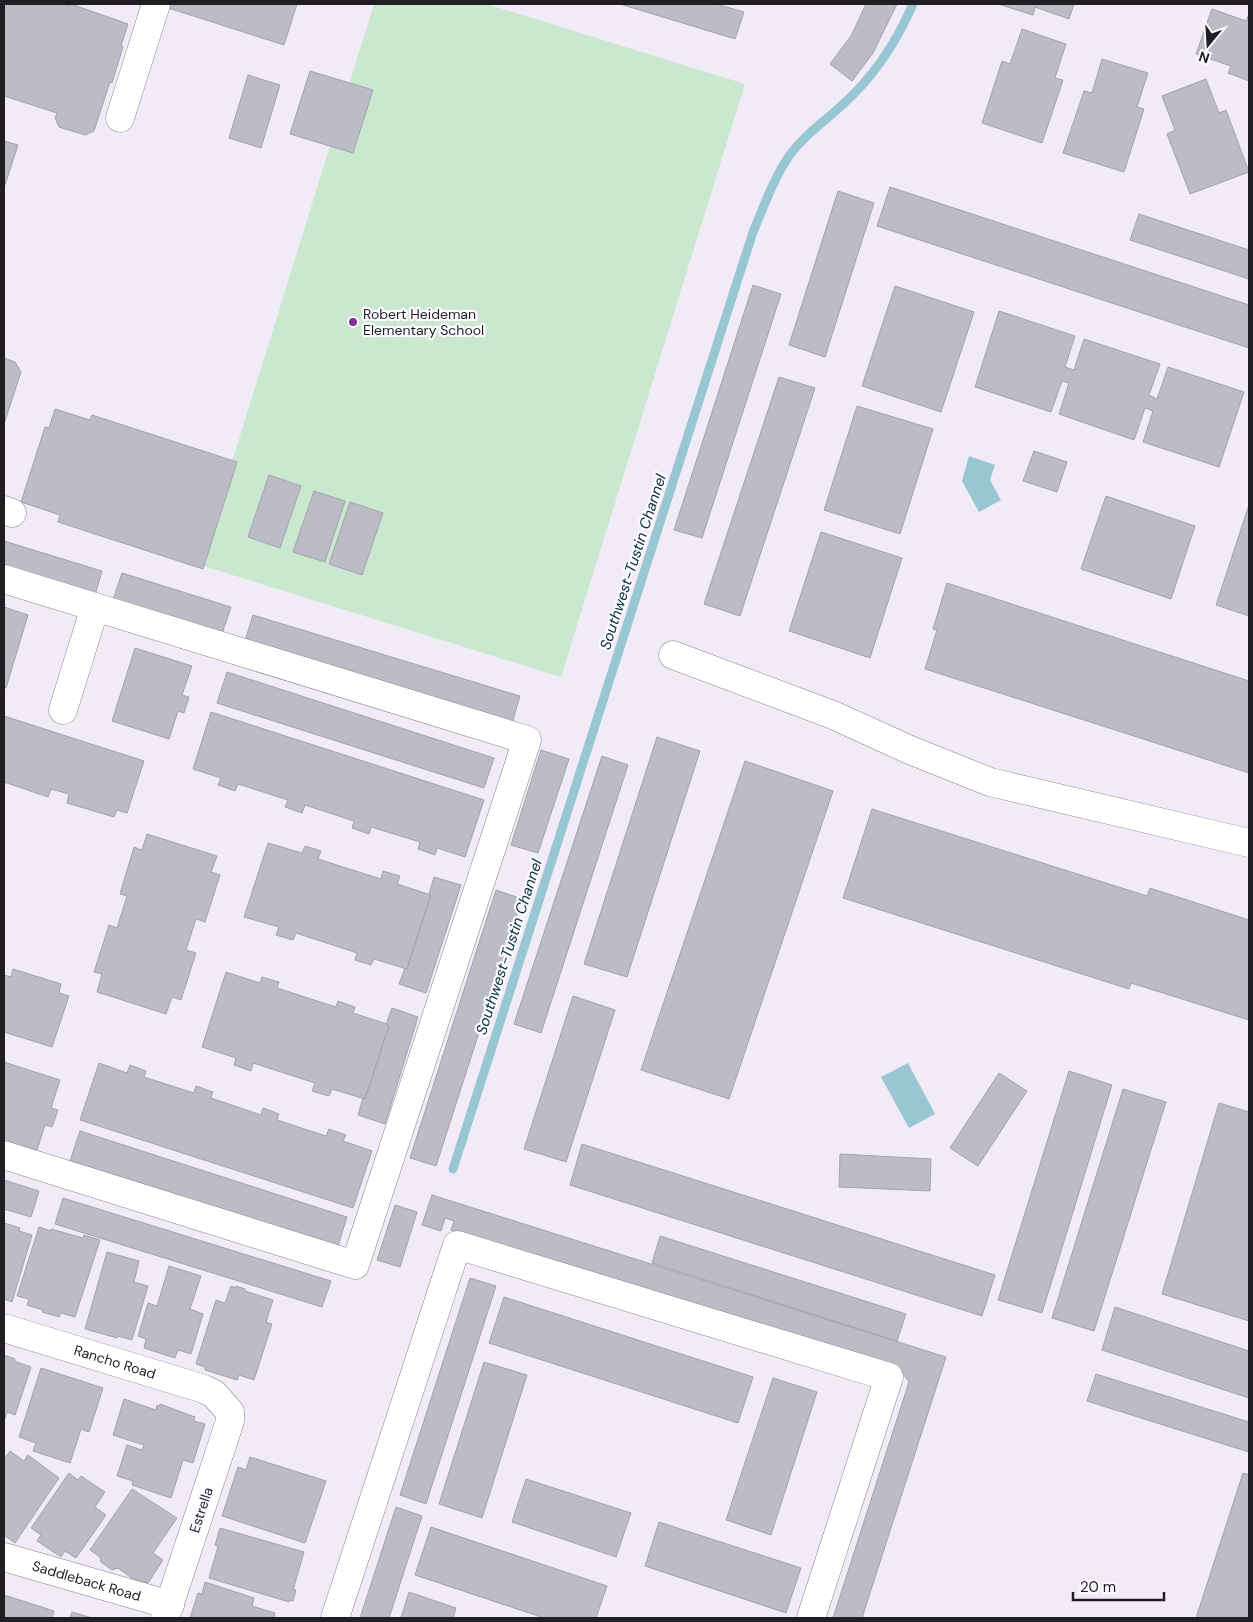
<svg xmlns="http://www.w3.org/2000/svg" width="1253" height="1622" font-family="'DM Sans',sans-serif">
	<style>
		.green { fill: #cae8cf }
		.water { fill: #98c7d3 }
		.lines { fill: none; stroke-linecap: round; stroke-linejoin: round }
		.stream { stroke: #98c7d3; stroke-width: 9 }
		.building { fill: #bcbcc7; stroke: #a2a2ad }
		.minor-casing { stroke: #88828c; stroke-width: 29 }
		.minor { stroke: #fff; stroke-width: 28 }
		.poi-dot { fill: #812e9d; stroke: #fdfaff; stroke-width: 2 }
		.labels { text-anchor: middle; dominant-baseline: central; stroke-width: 4.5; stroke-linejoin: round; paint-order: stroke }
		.poi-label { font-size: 14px; fill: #201e22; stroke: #fdfaff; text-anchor: start }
		.street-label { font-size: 14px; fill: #201e22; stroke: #fdfaff }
		.water-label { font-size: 15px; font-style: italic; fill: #012f39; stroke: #fdfaff }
	</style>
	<rect width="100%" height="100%" fill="#f1ebf7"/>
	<path class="green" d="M 374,4 L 487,4 L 745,84 L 561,677 L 200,565 Z"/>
	<g class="water">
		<path d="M 969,456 L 995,465 L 990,480 L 1001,500 L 979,512 L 962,481 Z"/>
		<path d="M 908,1063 L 935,1114 L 909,1128 L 881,1077 Z"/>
	</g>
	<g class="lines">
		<path class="stream" d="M 453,1169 L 753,232 C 764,206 773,180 789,156 C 804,135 823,123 841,106 C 873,78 896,43 913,4"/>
	</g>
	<g class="building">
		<path d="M 4,4 L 64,4 L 70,6 L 71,4 L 128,24 L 121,46 L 123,47 L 112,83 L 110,82 L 94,131 L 85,135 L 59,127 L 55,118 L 57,113 L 4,96 Z"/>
		<path d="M 160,4 L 297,4 L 284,45 L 159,5 Z"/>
		<path d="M 620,4 L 716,4 L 744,12 L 735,39 Z"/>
		<path d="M 866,4 L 897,4 L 873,53 L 852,81 L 830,64 L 851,36 Z"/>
		<path d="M 998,4 L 1074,4 L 1069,19 L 1035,7 L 1033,15 Z"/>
		<path d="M 1212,9 L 1246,21 L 1249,14 L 1249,81 L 1228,73 L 1231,66 L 1196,54 Z"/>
		<path d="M 1022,29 L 1066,44 L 1055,78 L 1063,80 L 1042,143 L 982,123 L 1002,61 L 1010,64 Z"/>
		<path d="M 1102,59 L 1148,73 L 1137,107 L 1144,109 L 1124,172 L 1063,153 L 1084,91 L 1092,93 Z"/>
		<path d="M 310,71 L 373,90 L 353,153 L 290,134 Z"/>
		<path d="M 248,75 L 280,85 L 261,148 L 229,138 Z"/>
		<path d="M 1206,79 L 1219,113 L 1226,110 L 1249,172 L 1190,194 L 1167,134 L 1175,130 L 1162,96 Z"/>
		<path d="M 4,141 L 18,145 L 5,185 L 4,185 Z"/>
		<path d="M 890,187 L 1249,305 L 1249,348 L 877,226 Z"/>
		<path d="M 838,191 L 874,203 L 825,357 L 789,345 Z"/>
		<path d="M 1139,214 L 1249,250 L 1249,279 L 1130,240 Z"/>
		<path d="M 753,285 L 781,294 L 702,538 L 674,530 Z"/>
		<path d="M 895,286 L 974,312 L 941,412 L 862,386 Z"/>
		<path d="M 999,311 L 1075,336 L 1065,367 L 1074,370 L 1084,339 L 1160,364 L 1149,395 L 1157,399 L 1168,367 L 1244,392 L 1219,467 L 1143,442 L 1153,411 L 1145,408 L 1134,440 L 1059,414 L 1069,383 L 1062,381 L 1051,412 L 975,387 Z"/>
		<path d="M 4,358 L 15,362 L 21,372 L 4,424 Z"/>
		<path d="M 779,377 L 815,388 L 740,616 L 704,604 Z"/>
		<path d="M 857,406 L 933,429 L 900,534 L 824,510 Z"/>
		<path d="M 55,409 L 90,420 L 92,415 L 237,462 L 203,569 L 58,522 L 60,515 L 21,502 L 45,427 L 49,428 Z"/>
		<path d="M 1034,451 L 1067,462 L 1057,492 L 1023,481 Z"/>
		<path d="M 269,475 L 301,486 L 280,548 L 248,537 Z"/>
		<path d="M 314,491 L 345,501 L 325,562 L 293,552 Z"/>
		<path d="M 1106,496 L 1195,526 L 1171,599 L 1081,569 Z"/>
		<path d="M 350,502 L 383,513 L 362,575 L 329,564 Z"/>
		<path d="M 1249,505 L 1249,616 L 1216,605 Z"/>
		<path d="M 821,532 L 902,558 L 870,658 L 789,631 Z"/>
		<path d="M 4,541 L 102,571 L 95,595 L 4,567 Z"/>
		<path d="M 122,573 L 231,607 L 222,634 L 113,600 Z"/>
		<path d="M 947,583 L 1249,681 L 1249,773 L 925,669 L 937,630 L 933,629 Z"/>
		<path d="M 4,607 L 28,615 L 6,688 L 4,687 Z"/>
		<path d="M 253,615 L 520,696 L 512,723 L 245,641 Z"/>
		<path d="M 135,648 L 192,666 L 182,695 L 189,697 L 184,713 L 178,711 L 169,739 L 112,721 Z"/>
		<path d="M 227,672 L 494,758 L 484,788 L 217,703 Z"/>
		<path d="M 211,712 L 484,800 L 465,857 L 437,848 L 435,855 L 418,849 L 420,842 L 371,827 L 369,834 L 352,828 L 354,821 L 305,805 L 302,813 L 285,807 L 288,800 L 238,784 L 235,791 L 218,785 L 221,778 L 193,769 Z"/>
		<path d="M 4,716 L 144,761 L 127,813 L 117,810 L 114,817 L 67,803 L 69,794 L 51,789 L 48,797 L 4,782 Z"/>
		<path d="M 657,737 L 700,751 L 627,977 L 584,964 Z"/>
		<path d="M 541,750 L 569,759 L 538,853 L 511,845 Z"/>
		<path d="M 602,756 L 628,765 L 541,1033 L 514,1024 Z"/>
		<path d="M 745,761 L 833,791 L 729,1099 L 641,1070 Z"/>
		<path d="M 872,809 L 1147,896 L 1150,888 L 1249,920 L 1249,1020 L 1131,983 L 1129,989 L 843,898 Z"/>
		<path d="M 147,834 L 217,856 L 211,872 L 220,875 L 205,922 L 196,919 L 186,950 L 196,953 L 181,1000 L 172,997 L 166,1014 L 97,992 L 102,974 L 94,972 L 109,925 L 117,928 L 127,896 L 120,894 L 134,847 L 142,850 Z"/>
		<path d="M 268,843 L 302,853 L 305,846 L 321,851 L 318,859 L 381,879 L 383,871 L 400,876 L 397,884 L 431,895 L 407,969 L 374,959 L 371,965 L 355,960 L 357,953 L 296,933 L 293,940 L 276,935 L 279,927 L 244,917 Z"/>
		<path d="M 434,877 L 461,885 L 426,993 L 399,984 L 405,968 L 407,969 L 431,895 L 429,894 Z"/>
		<path d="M 496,890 L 522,899 L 436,1166 L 410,1158 Z"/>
		<path d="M 13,969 L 61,984 L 59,993 L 69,996 L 52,1047 L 4,1032 L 4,975 L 11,977 Z"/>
		<path d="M 226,972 L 260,983 L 262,977 L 279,982 L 277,988 L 336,1007 L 338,1001 L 355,1007 L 353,1013 L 387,1024 L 389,1026 L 365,1099 L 332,1089 L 329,1096 L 312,1091 L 315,1083 L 253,1063 L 251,1071 L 234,1065 L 236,1058 L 202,1047 Z"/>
		<path d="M 573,996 L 615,1010 L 566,1162 L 524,1149 Z"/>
		<path d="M 392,1008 L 418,1017 L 385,1124 L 358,1115 L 363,1098 L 365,1099 L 389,1026 L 386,1024 Z"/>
		<path d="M 4,1062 L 60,1080 L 51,1108 L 58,1110 L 52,1127 L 45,1125 L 36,1153 L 4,1142 Z"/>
		<path d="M 99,1063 L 127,1073 L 130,1065 L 146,1071 L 144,1077 L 194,1093 L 196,1086 L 213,1092 L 211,1098 L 261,1115 L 263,1108 L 279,1114 L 277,1120 L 326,1136 L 329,1129 L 346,1135 L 343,1141 L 372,1151 L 353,1208 L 80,1120 Z"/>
		<path d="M 1069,1071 L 1112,1085 L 1042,1313 L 998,1300 Z"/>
		<path d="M 999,1073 L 1027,1091 L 978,1166 L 950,1148 Z"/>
		<path d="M 1123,1089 L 1166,1102 L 1094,1331 L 1052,1318 Z"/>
		<path d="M 1219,1103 L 1249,1112 L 1249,1321 L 1162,1294 Z"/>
		<path d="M 80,1131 L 347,1217 L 338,1246 L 70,1161 Z"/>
		<path d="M 582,1144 L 995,1275 L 982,1316 L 570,1185 Z"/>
		<path d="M 840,1154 L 931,1159 L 930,1191 L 839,1187 Z"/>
		<path d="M 4,1180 L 39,1191 L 31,1217 L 4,1209 Z"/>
		<path d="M 432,1195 L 946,1357 L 862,1618 L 833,1618 L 909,1382 L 901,1371 L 451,1230 L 454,1221 L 445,1218 L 441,1231 L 422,1225 Z"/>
		<path d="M 63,1198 L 331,1281 L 322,1307 L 55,1224 Z"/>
		<path d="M 395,1205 L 417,1212 L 400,1267 L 377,1260 Z"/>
		<path d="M 4,1223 L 20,1228 L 19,1231 L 32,1235 L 12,1302 L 4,1299 Z"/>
		<path d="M 39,1227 L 51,1231 L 51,1229 L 83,1238 L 84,1235 L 100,1240 L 75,1317 L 61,1313 L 59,1317 L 42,1312 L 43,1310 L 27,1305 L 29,1299 L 17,1296 Z"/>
		<path d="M 660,1236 L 906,1314 L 897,1341 L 652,1263 Z"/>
		<path d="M 107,1252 L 139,1261 L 134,1282 L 148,1286 L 132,1340 L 118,1336 L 117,1338 L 85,1329 Z"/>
		<path d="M 169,1266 L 201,1276 L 190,1309 L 203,1314 L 191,1354 L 178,1350 L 175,1358 L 144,1348 L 146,1339 L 138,1336 L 148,1303 L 157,1306 Z"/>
		<path d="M 470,1278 L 496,1286 L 426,1504 L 400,1495 Z"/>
		<path d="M 231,1286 L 236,1288 L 236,1286 L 245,1289 L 245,1291 L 273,1300 L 266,1322 L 272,1324 L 254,1380 L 239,1375 L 237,1380 L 205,1370 L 205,1367 L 196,1364 L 216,1300 L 225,1303 Z"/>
		<path d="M 504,1297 L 753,1377 L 738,1423 L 489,1343 Z"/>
		<path d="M 1115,1307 L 1249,1351 L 1249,1398 L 1102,1350 Z"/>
		<path d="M 4,1355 L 15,1359 L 14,1361 L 31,1367 L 15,1415 L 7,1412 L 4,1421 Z"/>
		<path d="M 484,1362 L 527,1375 L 482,1518 L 439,1504 Z"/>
		<path d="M 41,1368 L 103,1388 L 89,1432 L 81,1429 L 70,1463 L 33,1451 L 36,1443 L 19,1437 Z"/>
		<path d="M 1096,1374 L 1249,1422 L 1249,1452 L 1087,1401 Z"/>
		<path d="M 773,1378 L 817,1392 L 771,1535 L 726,1520 Z"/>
		<path d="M 124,1399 L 156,1410 L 157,1405 L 159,1406 L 160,1404 L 195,1417 L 194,1421 L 205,1424 L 193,1463 L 183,1460 L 171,1498 L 132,1485 L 133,1481 L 117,1476 L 127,1445 L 142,1450 L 144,1445 L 113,1435 Z"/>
		<path d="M 10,1451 L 24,1461 L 28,1455 L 59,1478 L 15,1543 L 4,1535 L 4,1460 Z"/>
		<path d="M 250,1457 L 326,1481 L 305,1543 L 222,1516 L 238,1467 L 246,1470 Z"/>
		<path d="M 69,1473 L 78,1480 L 81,1476 L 105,1492 L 95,1507 L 106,1515 L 76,1558 L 65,1551 L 61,1557 L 37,1541 L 41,1535 L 31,1528 Z"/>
		<path d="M 1243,1473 L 1249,1475 L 1249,1618 L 1196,1618 Z"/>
		<path d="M 526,1479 L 631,1513 L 616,1557 L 512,1522 Z"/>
		<path d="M 132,1489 L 177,1518 L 153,1553 L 163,1560 L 148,1583 L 133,1579 L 118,1568 L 112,1570 L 101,1562 L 100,1557 L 90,1550 Z"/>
		<path d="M 396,1507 L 422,1516 L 389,1618 L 360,1618 Z"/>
		<path d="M 659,1522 L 801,1568 L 786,1613 L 645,1566 Z"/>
		<path d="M 431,1527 L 607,1586 L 596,1618 L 544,1618 L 415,1575 Z"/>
		<path d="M 220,1528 L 304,1552 L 293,1590 L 296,1590 L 293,1601 L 289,1600 L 289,1602 L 209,1578 L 218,1546 L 215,1545 Z"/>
		<path d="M 205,1582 L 254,1598 L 252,1606 L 275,1613 L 274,1618 L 190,1618 L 198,1593 L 202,1594 Z"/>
		<path d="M 409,1592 L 456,1608 L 453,1618 L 401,1618 Z"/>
		<path d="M 4,1595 L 54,1611 L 52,1618 L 4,1618 Z"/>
		<path d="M 72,1612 L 92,1618 L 70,1618 Z"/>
	</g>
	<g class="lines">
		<g class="minor-casing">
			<g id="minor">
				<path d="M 120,118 L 156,4"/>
				<path d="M 4,510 L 12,513"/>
				<path d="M 4,579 L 527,740 L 355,1265 L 4,1155"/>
				<path d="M 673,655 L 833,715 L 910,750 L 990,782 L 1249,843"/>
				<path d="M 63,710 L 95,607"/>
				<path id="s1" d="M 4,1328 L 204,1389 L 214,1394 L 230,1412 L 230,1421 L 165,1618"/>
				<path id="s2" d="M 4,1557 L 170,1605"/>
				<path d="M 335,1618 L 457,1245 L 889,1377 L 811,1618"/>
			</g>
		</g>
		<use href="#minor" class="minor"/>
	</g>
	<circle class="poi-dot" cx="353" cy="322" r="5"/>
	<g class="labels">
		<g class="poi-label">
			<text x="363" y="314">Robert Heideman<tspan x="363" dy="16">Elementary School</tspan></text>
		</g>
		<g class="street-label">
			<text stroke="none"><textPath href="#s1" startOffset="116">Rancho Road</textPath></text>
			<text transform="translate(201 1510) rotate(-72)">Estrella</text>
			<text stroke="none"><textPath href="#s2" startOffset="86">Saddleback Road</textPath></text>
		</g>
		<g class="water-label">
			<text transform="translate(633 562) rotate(-72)">Southwest-Tustin Channel</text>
			<text transform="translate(509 947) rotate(-72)">Southwest-Tustin Channel</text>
		</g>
	</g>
	<rect width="1253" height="1622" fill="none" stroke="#201e22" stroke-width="10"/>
	<g transform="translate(1208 45) rotate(198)" stroke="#fdfaff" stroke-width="4" paint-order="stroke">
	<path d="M0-4L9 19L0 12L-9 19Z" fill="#201e22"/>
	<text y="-8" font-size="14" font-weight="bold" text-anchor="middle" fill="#201e22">N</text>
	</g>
	<path d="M1073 1592v8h91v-8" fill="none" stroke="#201e22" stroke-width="2.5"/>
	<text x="1080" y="1592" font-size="15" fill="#201e22" stroke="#fdfaff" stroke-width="4" paint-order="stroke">20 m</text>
</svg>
